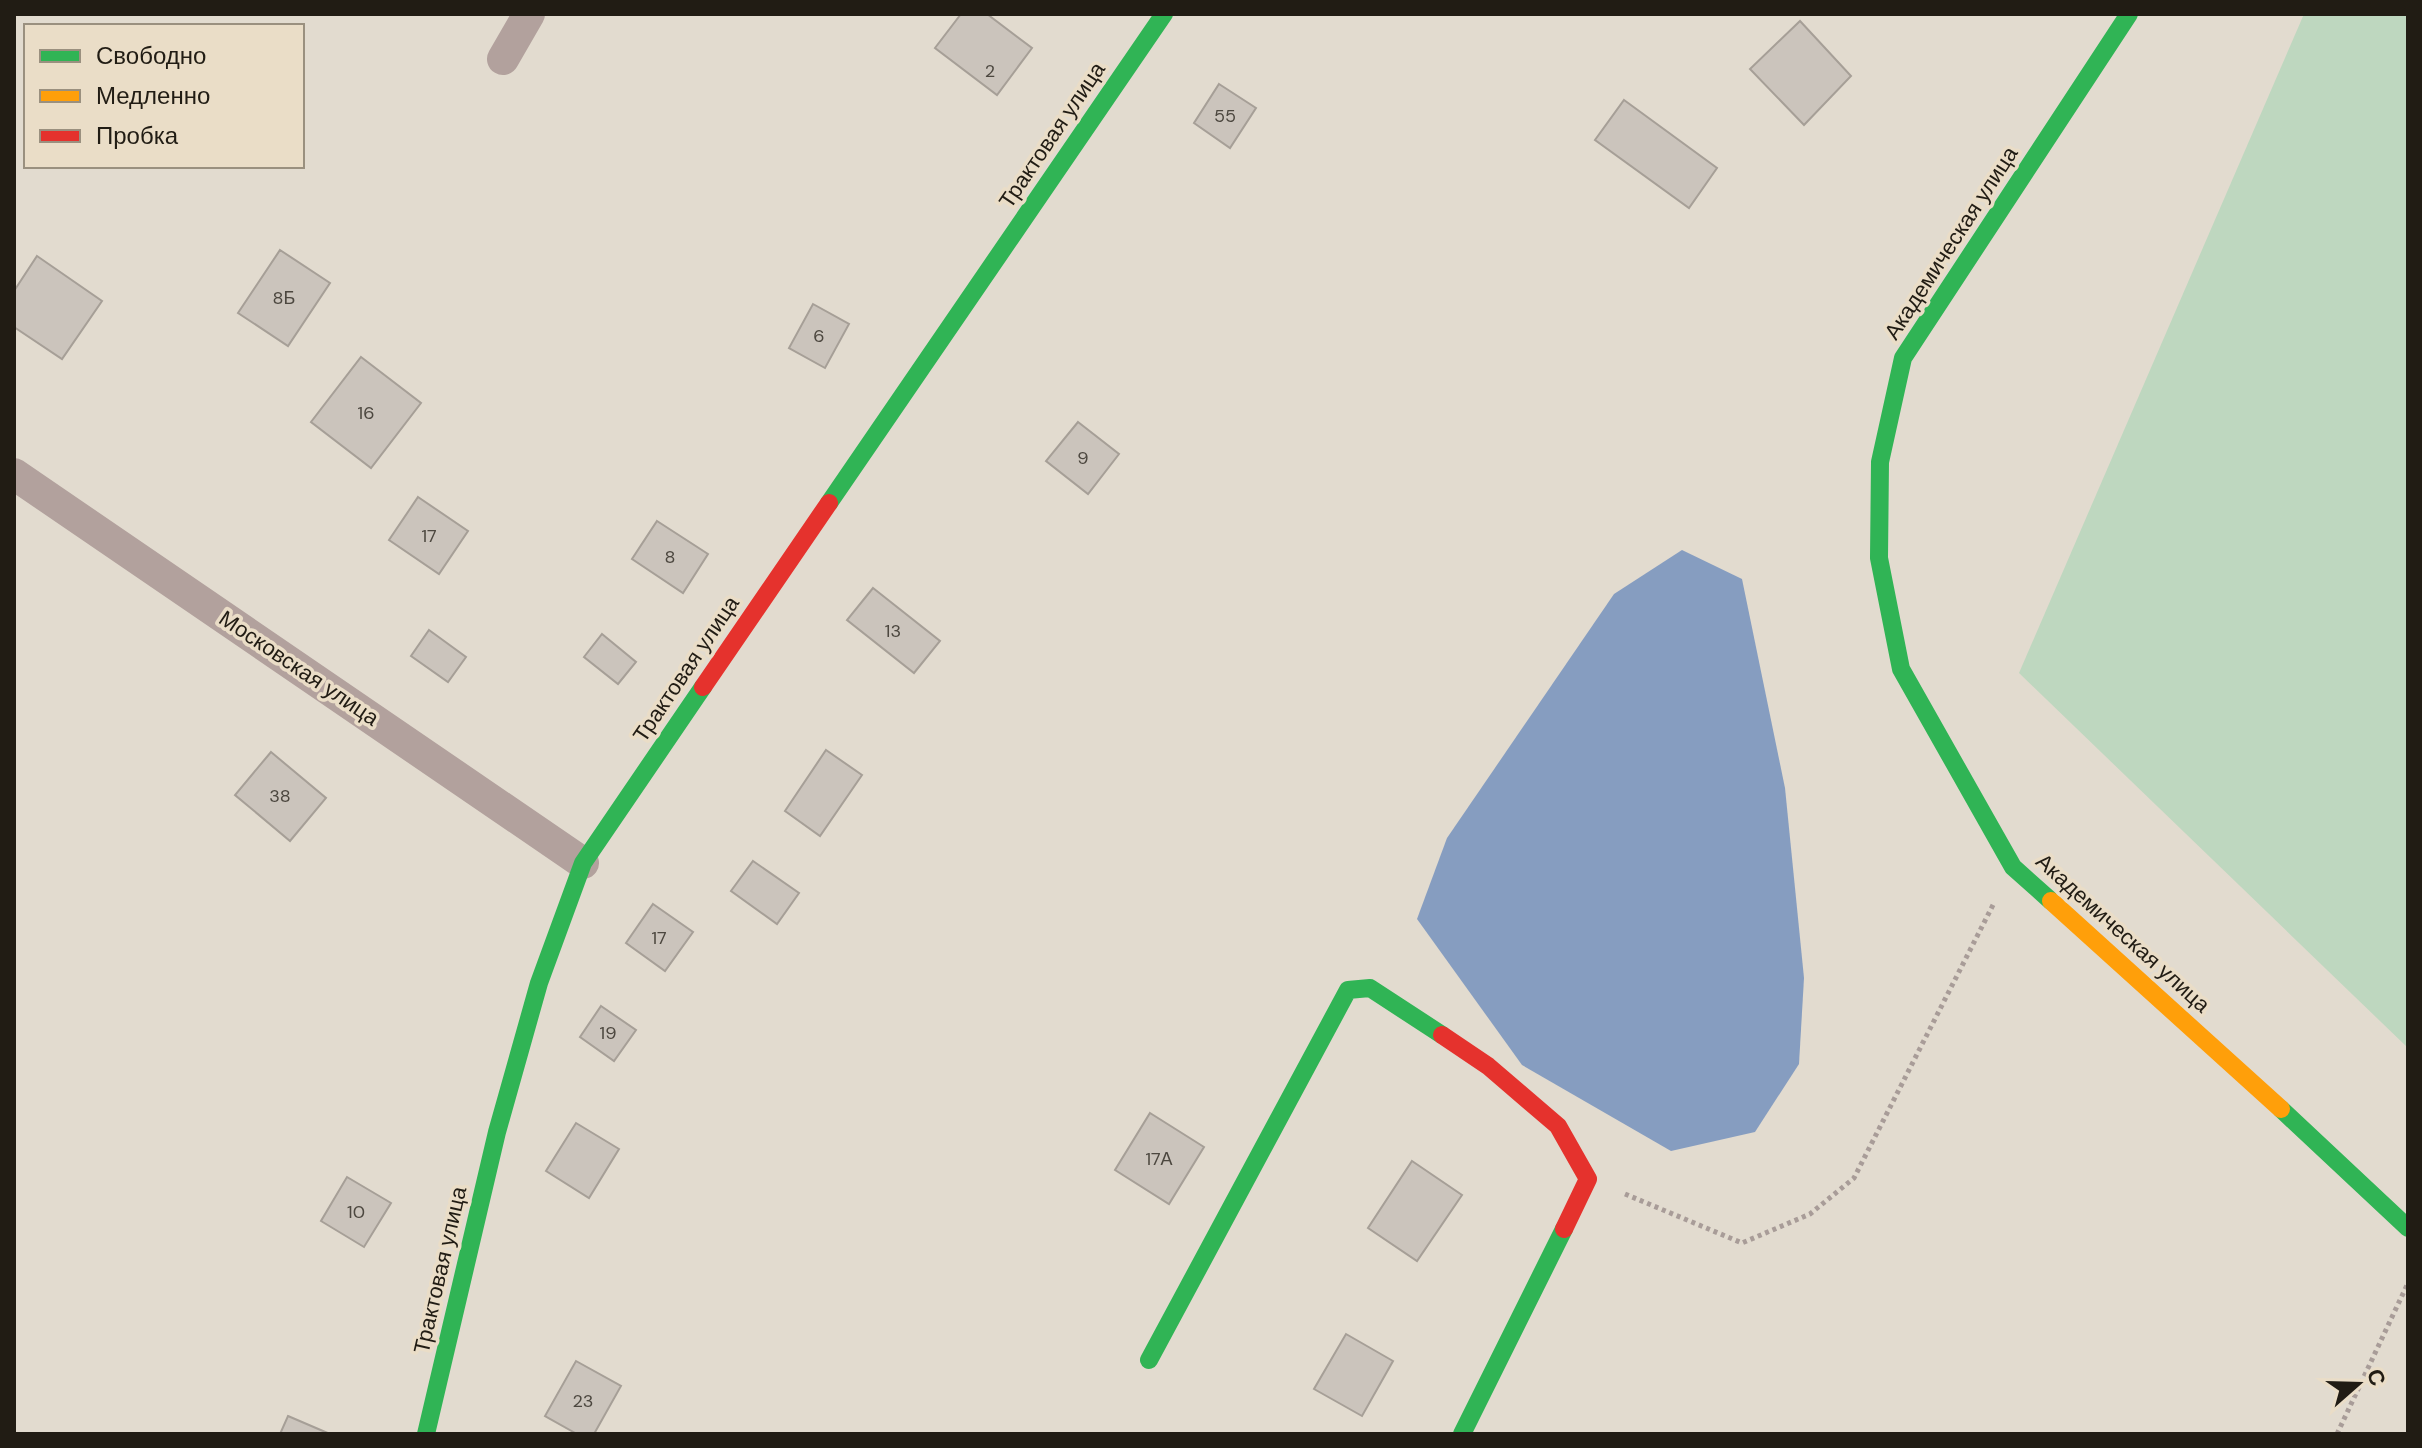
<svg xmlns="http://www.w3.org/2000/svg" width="2422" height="1448" font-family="'DM Sans',sans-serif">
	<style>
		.green { fill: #bed7bf }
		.water { fill: #869dc0 }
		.building { fill: #cbc4bc; stroke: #a69f97; stroke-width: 2 }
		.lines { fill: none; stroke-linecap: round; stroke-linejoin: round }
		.path { stroke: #a89c98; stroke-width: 5; stroke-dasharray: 4 4; stroke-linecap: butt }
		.street { stroke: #b2a19d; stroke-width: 32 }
		.fast { stroke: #30b455; stroke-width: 18 }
		.slow { stroke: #ff9f0a; stroke-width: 18 }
		.jam { stroke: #e5322d; stroke-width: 18 }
		.labels { text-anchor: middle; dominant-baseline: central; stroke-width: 7; stroke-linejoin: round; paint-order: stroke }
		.number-label { font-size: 18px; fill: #4c473f }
		.street-label { font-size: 22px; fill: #211c14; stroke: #eaddc7 }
	</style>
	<rect width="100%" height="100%" fill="#e2dbcf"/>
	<path class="green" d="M 2304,14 L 2408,14 L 2408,1048 L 2019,673 Z"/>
	<path class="water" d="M 1682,550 L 1742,579 L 1785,788 L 1804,978 L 1799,1064 L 1755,1132 L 1671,1151 L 1522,1065 L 1417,919 L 1447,838 L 1614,594 Z"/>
	<g class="building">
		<path d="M 961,14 L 987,14 L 1032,48 L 997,95 L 935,48 Z"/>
		<path d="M 1800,21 L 1851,76 L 1804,125 L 1750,69 Z"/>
		<path d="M 1219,84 L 1256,108 L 1230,148 L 1194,123 Z"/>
		<path d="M 1624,100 L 1717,168 L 1689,208 L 1595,140 Z"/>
		<path d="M 280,250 L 330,283 L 288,346 L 238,313 Z"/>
		<path d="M 37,256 L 102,301 L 62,359 L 14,327 L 14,291 Z"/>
		<path d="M 813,304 L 849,324 L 825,368 L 789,348 Z"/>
		<path d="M 361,357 L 421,403 L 371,468 L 311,422 Z"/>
		<path d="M 1078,422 L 1119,454 L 1088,494 L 1046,461 Z"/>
		<path d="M 418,497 L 468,531 L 439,574 L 389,540 Z"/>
		<path d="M 657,521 L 708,554 L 683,593 L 632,559 Z"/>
		<path d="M 873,588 L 940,641 L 914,673 L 847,620 Z"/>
		<path d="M 429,630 L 466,657 L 448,682 L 411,656 Z"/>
		<path d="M 602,634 L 636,662 L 618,684 L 584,657 Z"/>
		<path d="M 826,750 L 862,775 L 820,836 L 785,811 Z"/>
		<path d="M 271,752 L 326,798 L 290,841 L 235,795 Z"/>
		<path d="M 753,861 L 799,893 L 777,924 L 731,891 Z"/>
		<path d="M 653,904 L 693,932 L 665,971 L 626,943 Z"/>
		<path d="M 601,1006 L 636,1030 L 614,1061 L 580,1037 Z"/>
		<path d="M 1150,1113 L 1204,1147 L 1169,1204 L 1115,1170 Z"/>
		<path d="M 576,1123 L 619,1149 L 589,1198 L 546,1171 Z"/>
		<path d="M 1412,1161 L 1462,1195 L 1417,1261 L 1368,1228 Z"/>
		<path d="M 347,1177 L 391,1203 L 364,1247 L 321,1221 Z"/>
		<path d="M 1346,1334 L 1393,1361 L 1362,1416 L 1314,1389 Z"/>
		<path d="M 576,1361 L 621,1386 L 594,1434 L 577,1434 L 545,1416 Z"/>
		<path d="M 288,1416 L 330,1434 L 280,1434 Z"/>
	</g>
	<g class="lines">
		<g class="path">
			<path d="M 1625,1194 L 1742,1243 L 1810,1214 L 1854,1178 L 1994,903"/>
			<path d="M 2337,1434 L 2408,1283"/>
		</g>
		<g class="street">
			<path d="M 503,59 L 529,14"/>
			<path d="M 14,474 L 583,863"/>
		</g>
		<g class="fast">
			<path d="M 829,503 L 1164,14"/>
			<path d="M 2051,901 L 2013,867 L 1901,669 L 1879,558 L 1880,462 L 1903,358 L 2129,14"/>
			<path d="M 2281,1109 L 2408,1228"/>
			<path d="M 1149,1360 L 1348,990 L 1370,988 L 1442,1035"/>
			<path d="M 426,1434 L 497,1132 L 539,983 L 583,863 L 703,687"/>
			<path d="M 1462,1434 L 1564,1229"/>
		</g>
		<path class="slow" d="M 2051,901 L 2281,1109"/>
		<g class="jam">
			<path d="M 703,687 L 829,503"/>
			<path d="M 1442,1035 L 1488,1066 L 1558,1126 L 1588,1179 L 1564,1229"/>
		</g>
	</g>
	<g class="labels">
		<g class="number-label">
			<text x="990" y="71">2</text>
			<text x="1225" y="116">55</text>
			<text x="284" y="298">8Б</text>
			<text x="819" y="336">6</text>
			<text x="366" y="413">16</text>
			<text x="1083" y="458">9</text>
			<text x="429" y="536">17</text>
			<text x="670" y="557">8</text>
			<text x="893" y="631">13</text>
			<text x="280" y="796">38</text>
			<text x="659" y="938">17</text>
			<text x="608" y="1033">19</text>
			<text x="1159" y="1159">17А</text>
			<text x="356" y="1212">10</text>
			<text x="583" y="1401">23</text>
		</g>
		<g class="street-label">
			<text transform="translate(1052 135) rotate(-56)">Трактовая улица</text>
			<text transform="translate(1951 243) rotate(-57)">Академическая улица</text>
			<text transform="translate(299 668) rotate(34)">Московская улица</text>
			<text transform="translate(686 669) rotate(-56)">Трактовая улица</text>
			<text transform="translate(2123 933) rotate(42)">Академическая улица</text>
			<text transform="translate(440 1270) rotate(-77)">Трактовая улица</text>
		</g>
	</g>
	<rect width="2422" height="1448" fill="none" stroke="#211c14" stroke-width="32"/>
	<rect x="24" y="24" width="280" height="144" fill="#eaddc7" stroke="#9a907f" stroke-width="2"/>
	<rect x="40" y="50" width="40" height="12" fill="#30b455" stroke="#9a907f" stroke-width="2"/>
	<text x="96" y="64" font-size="24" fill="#211c14">Свободно</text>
	<rect x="40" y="90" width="40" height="12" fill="#ff9f0a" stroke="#9a907f" stroke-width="2"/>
	<text x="96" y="104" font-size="24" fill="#211c14">Медленно</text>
	<rect x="40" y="130" width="40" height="12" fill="#e5322d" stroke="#9a907f" stroke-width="2"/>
	<text x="96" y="144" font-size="24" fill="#211c14">Пробка</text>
	<g transform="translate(2358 1384) rotate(70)" stroke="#eaddc7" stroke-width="6" paint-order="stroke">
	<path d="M0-6L14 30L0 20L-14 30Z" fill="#211c14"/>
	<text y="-12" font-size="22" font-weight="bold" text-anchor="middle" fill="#211c14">С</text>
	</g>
</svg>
